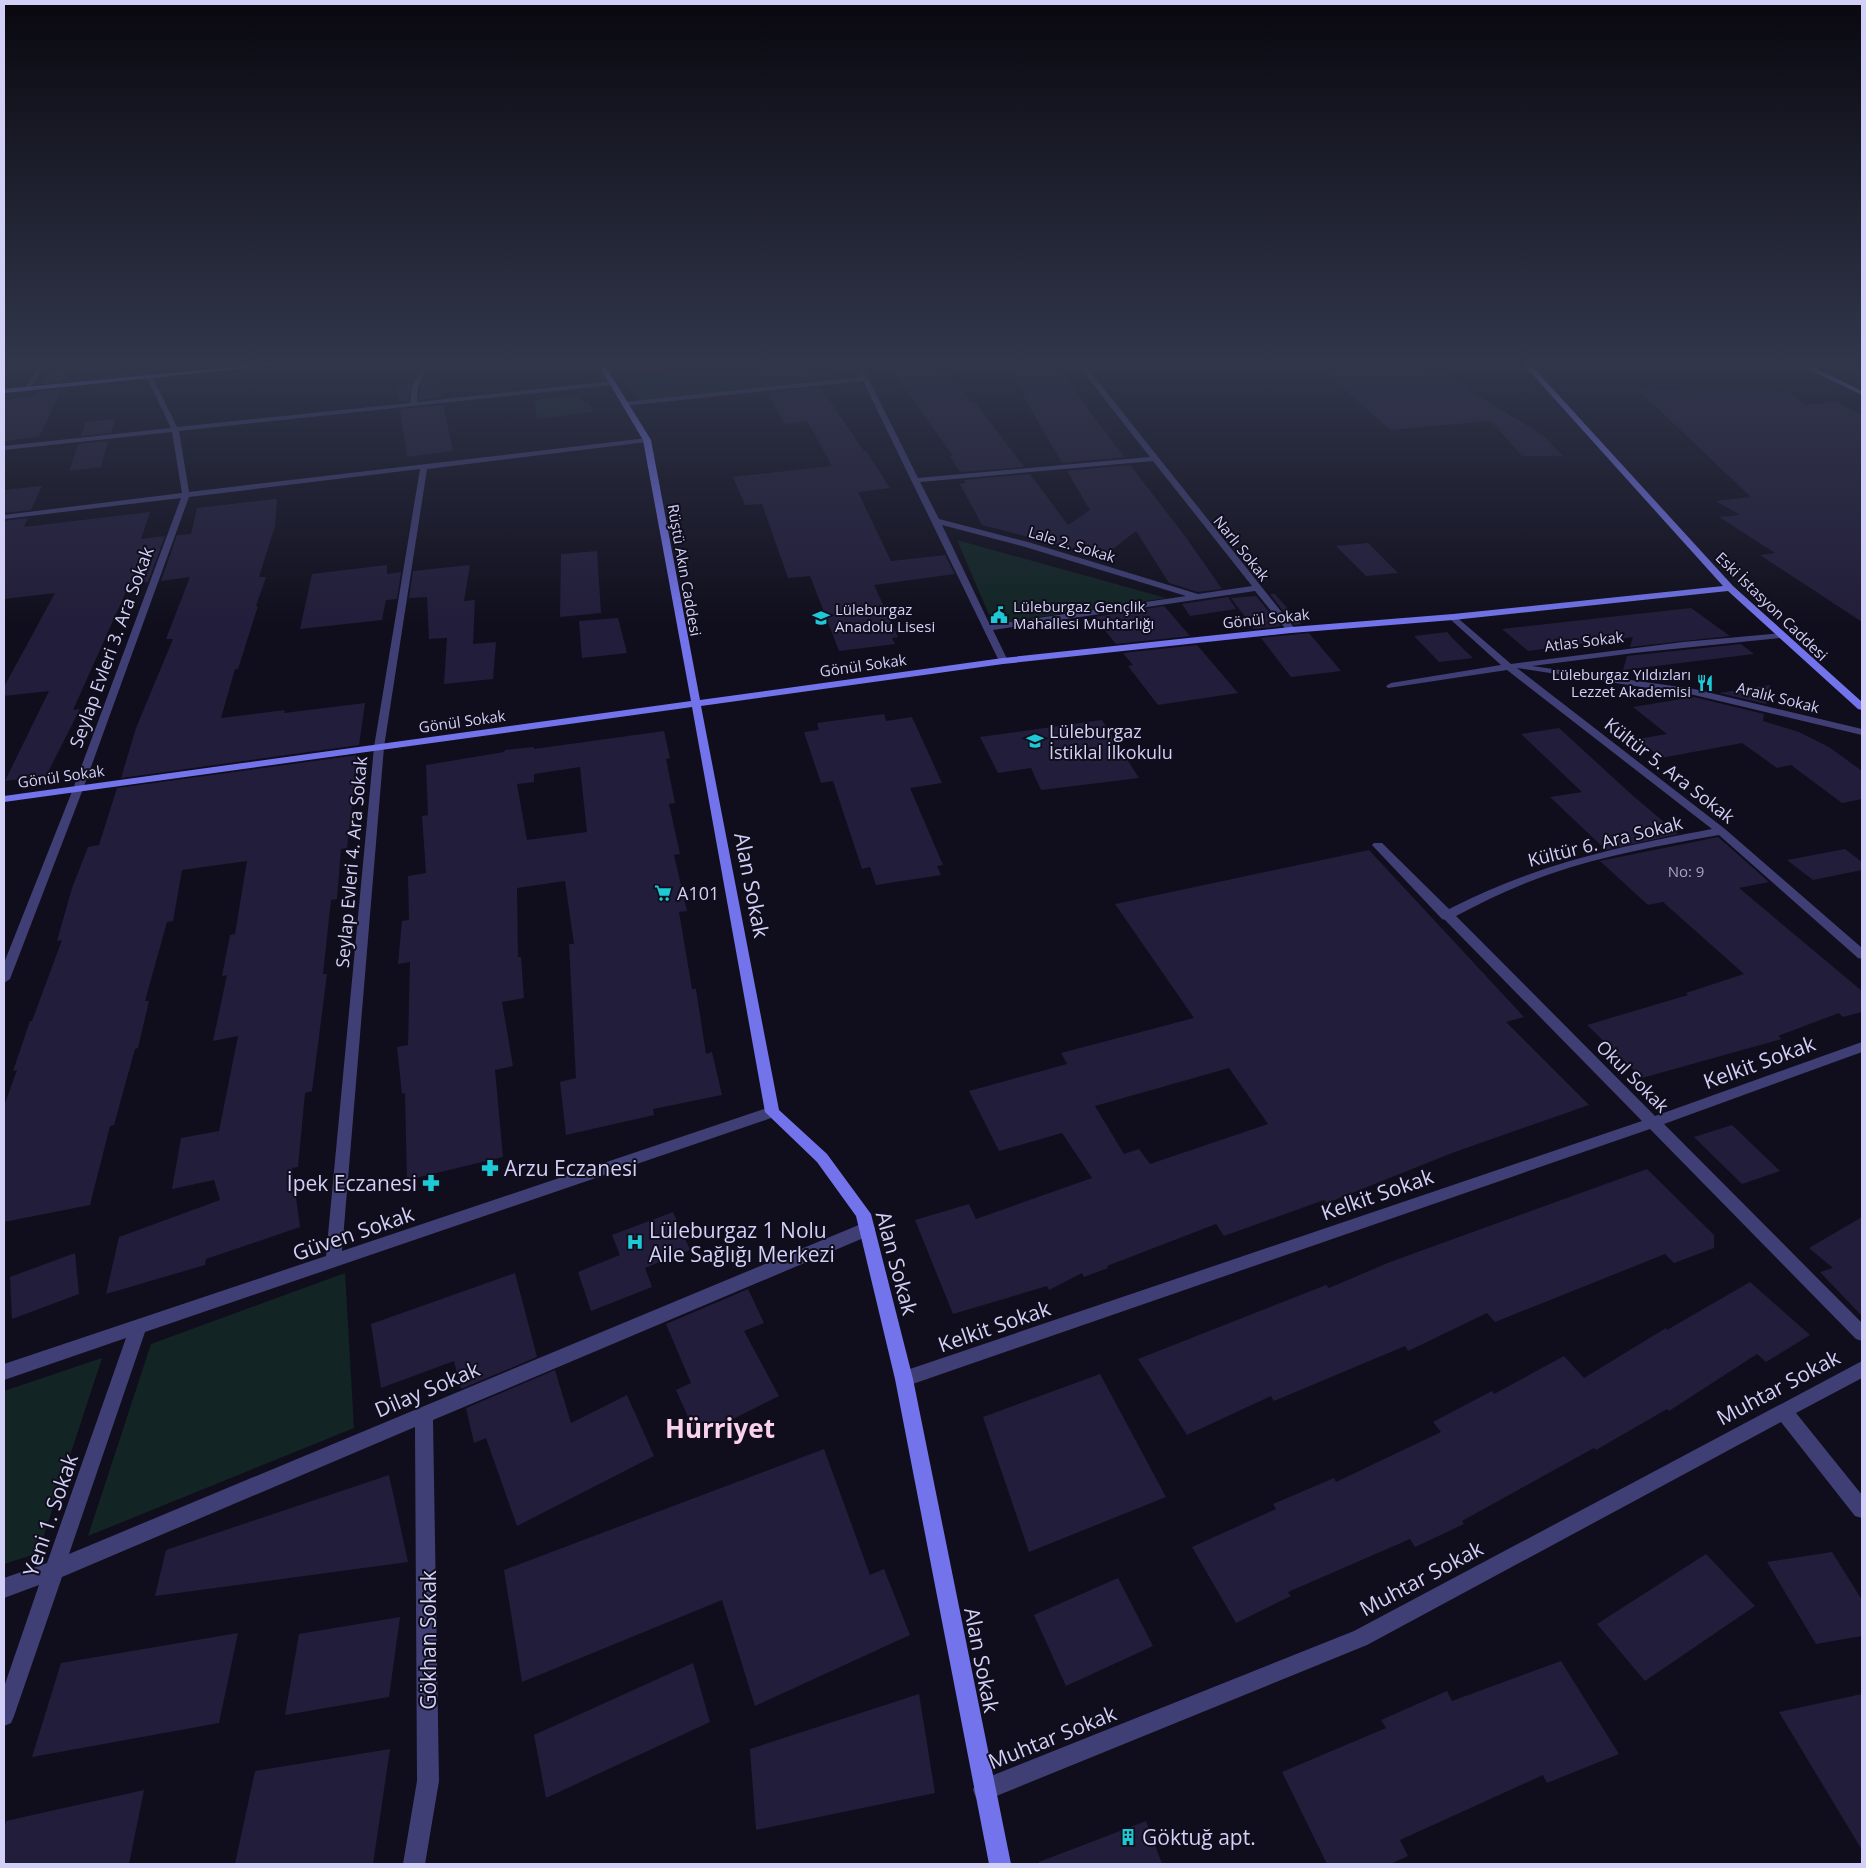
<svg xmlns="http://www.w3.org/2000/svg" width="1866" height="1868" font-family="'Open Sans',sans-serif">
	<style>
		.green { fill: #122524 }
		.building { fill: #221d3a; fill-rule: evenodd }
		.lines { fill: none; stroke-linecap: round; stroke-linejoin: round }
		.street { fill: #403f75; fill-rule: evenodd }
		.secondary { fill: #7374eb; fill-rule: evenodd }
		.labels { text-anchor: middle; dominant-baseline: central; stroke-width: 4; stroke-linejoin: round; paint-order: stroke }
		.far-street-label { font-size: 15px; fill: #d3d0f8; stroke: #100e1c }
		.far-poi-label { font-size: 15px; fill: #d3d0f8; stroke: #100e1c; text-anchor: start }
		.number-label { font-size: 15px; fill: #a7a3c8 }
		.street-label { font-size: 18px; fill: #d3d0f8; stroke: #100e1c }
		.poi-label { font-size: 18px; fill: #d3d0f8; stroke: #100e1c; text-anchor: start }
		.near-street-label { font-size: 21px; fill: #d3d0f8; stroke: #100e1c }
		.near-poi-label { font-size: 21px; fill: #d3d0f8; stroke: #100e1c; text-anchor: start }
		.near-district-label { font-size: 26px; font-weight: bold; fill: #f9d1eb; stroke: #100e1c }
	</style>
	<rect width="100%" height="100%" fill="#100e1c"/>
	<g class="green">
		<path d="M 128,364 L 246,364 L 122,376 Z"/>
		<path d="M 780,364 L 793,364 L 802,384 L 638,400 L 621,379 Z"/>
		<path d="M 823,364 L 833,379 L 805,381 L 795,365 Z"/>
		<path d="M 580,395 L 583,402 L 588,402 L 593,412 L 537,419 L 534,400 Z"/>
		<path d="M 957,540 L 1166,598 L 993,624 Z"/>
		<path d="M 345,1273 L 354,1428 L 88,1536 L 151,1344 Z"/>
		<path d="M 102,1358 L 38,1553 L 4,1564 L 4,1391 Z"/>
	</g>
	<g class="building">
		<path d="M 55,364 L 74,364 L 66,381 L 43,383 Z"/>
		<path d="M 750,364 L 804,364 L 815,380 L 763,385 Z"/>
		<path d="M 887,364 L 933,364 L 938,370 L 945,370 L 971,402 L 975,402 L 1024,467 L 960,472 L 950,456 L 953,456 Z"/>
		<path d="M 1005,364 L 1055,364 L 1124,457 L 1062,463 L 1023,396 L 1026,396 Z"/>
		<path d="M 1316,364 L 1418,364 L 1429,372 L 1441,372 L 1544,436 L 1563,456 L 1522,456 L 1491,421 L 1390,430 Z"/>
		<path d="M 438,380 L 441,397 L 419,400 L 422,382 Z"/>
		<path d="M 412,383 L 408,401 L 399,402 L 396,385 Z"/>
		<path d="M 820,387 L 864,451 L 866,451 L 890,488 L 858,492 L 891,561 L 945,555 L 955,574 L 874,585 L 898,637 L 892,638 L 895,644 L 839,651 L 810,576 L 788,578 L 762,504 L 745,505 L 733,477 L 832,466 L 807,421 L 785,424 L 767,393 Z"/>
		<path d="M 62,389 L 39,437 L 4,441 L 4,400 L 34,397 L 38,391 Z"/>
		<path d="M 1637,389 L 1791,393 L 1805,405 L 1836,402 L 1862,415 L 1862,622 L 1760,555 L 1775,553 L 1719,517 L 1740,515 L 1716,501 L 1751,497 Z"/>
		<path d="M 443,405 L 453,451 L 407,457 L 400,409 Z"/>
		<path d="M 115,419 L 111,433 L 81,436 L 86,422 Z"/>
		<path d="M 108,441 L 101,467 L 69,471 L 78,444 Z"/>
		<path d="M 1130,465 L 1185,536 L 1222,589 L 1198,592 L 1169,583 L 1136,531 L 1104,556 L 982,525 L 960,484 L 966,483 L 964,480 L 1030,474 L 1068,525 L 1090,510 L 1067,471 Z"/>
		<path d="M 42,486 L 31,510 L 4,513 L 4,490 Z"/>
		<path d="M 277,499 L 275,526 L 259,577 L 266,577 L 256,606 L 258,606 L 238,669 L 235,669 L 221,718 L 285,710 L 284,713 L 365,703 L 359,745 L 121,778 L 136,728 L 173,639 L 166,639 L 190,577 L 161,581 L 177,535 L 191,534 L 197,508 Z"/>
		<path d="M 150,512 L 141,539 L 165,536 L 148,582 L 129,585 L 73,710 L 80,709 L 46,776 L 5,781 L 49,691 L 4,696 L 4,687 L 55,593 L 4,599 L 4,521 L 28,518 L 24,527 Z"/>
		<path d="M 1368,543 L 1398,573 L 1366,576 L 1336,546 Z"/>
		<path d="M 597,551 L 601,613 L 560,617 L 561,554 Z"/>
		<path d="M 387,565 L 387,574 L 401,572 L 397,599 L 386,600 L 382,620 L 300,629 L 312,574 Z"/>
		<path d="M 470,565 L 464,601 L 475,600 L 473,644 L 496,642 L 493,679 L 444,684 L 447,638 L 429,639 L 427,597 L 409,598 L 413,571 Z"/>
		<path d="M 1270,594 L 1275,594 L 1301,624 L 1294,625 Z"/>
		<path d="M 1256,596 L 1281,626 L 1254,629 L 1231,598 Z"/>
		<path d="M 1228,597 L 1236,609 L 1190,616 L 1182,604 Z"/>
		<path d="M 1164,606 L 1190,636 L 1116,644 L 1094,617 Z"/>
		<path d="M 1691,608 L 1730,636 L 1630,647 L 1633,637 L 1528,651 L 1502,629 Z"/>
		<path d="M 618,618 L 627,653 L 582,658 L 579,621 Z"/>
		<path d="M 1447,632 L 1453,639 L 1473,658 L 1439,662 L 1414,636 Z"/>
		<path d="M 1309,633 L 1341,671 L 1291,677 L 1261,638 Z"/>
		<path d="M 1741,644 L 1754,654 L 1623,670 L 1627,656 Z"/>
		<path d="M 1197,645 L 1238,693 L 1158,705 L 1128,666 L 1133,665 L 1123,653 Z"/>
		<path d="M 1770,685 L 1766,704 L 1719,693 Z"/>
		<path d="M 1694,697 L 1764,714 L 1763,721 L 1799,732 L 1829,747 L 1862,771 L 1862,799 L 1842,803 L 1791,765 L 1777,768 L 1742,743 L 1661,758 L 1638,739 L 1667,734 L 1633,707 Z"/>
		<path d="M 884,714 L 886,721 L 912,717 L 942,783 L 910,788 L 943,865 L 937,866 L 941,875 L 876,885 L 870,867 L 862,869 L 833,781 L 821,783 L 804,732 L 819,730 L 817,723 Z"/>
		<path d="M 1102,720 L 1139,778 L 1041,790 L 1031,768 L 998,773 L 980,737 Z"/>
		<path d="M 1559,728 L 1631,794 L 1678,834 L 1606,850 L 1550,797 L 1582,792 L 1521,734 Z"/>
		<path d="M 664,731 L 670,758 L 666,759 L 675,803 L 669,804 L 680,854 L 674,855 L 687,911 L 679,912 L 692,989 L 696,989 L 706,1054 L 712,1052 L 722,1095 L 653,1109 L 654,1115 L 566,1135 L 560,1082 L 576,1078 L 569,944 L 574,944 L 565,881 L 517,888 L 518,957 L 521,957 L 524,998 L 502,1002 L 513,1066 L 495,1070 L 503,1157 L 407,1180 L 405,1093 L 402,1094 L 397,1047 L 408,1045 L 410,962 L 398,964 L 402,921 L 409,920 L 408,876 L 426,873 L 422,816 L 428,815 L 426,765 L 504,752 L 505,750 L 534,747 L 534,749 ZM 580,767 L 587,832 L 527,840 L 517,784 L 534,782 L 534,774 Z"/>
		<path d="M 358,755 L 347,848 L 341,849 L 337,899 L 331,900 L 323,974 L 327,974 L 312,1091 L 305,1093 L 298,1167 L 292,1168 L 300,1227 L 206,1259 L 205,1265 L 106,1294 L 119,1237 L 220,1200 L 214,1180 L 172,1189 L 181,1138 L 219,1131 L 238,1036 L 213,1041 L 227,975 L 222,976 L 230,935 L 235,934 L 247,861 L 182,870 L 173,921 L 167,922 L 145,1001 L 149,1001 L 138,1048 L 135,1049 L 114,1125 L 110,1126 L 90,1205 L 4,1222 L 4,1106 L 17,1070 L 13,1071 L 30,1021 L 32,1021 L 62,940 L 57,941 L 72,888 L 88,847 L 99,845 L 117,788 Z"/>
		<path d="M 1718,837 L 1769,882 L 1739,888 L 1862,991 L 1862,1012 L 1843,1017 L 1839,1013 L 1778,1036 L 1782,1039 L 1642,1078 L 1587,1025 L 1688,995 L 1686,993 L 1744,974 L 1663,902 L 1648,905 L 1600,861 Z"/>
		<path d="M 1845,849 L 1862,862 L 1862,870 L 1813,880 L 1787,860 Z"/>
		<path d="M 1369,850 L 1524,1017 L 1506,1022 L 1589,1105 L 1452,1153 L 1327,1203 L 1324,1200 L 1224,1236 L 1216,1224 L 1107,1266 L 1108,1268 L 1084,1277 L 1082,1273 L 1049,1290 L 1047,1286 L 953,1314 L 915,1220 L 969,1204 L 976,1219 L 1092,1178 L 1062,1133 L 999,1151 L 969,1091 L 1067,1064 L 1061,1053 L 1194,1018 L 1115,904 ZM 1229,1068 L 1268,1124 L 1150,1164 L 1139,1149 L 1124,1154 L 1095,1106 Z"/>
		<path d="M 1732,1125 L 1780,1171 L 1742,1184 L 1694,1137 Z"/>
		<path d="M 1647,1169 L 1714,1235 L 1714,1248 L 1674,1263 L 1665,1254 L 1495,1322 L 1487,1313 L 1408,1351 L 1405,1346 L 1274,1401 L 1271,1396 L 1187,1435 L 1138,1359 L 1326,1285 L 1329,1288 L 1390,1262 Z"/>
		<path d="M 673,1212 L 690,1250 L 645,1268 L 652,1287 L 591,1311 L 578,1272 L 620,1255 L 612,1235 Z"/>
		<path d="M 1862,1217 L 1862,1316 L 1820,1272 L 1833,1268 L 1809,1248 Z"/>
		<path d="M 75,1253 L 79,1294 L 12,1319 L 10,1277 Z"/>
		<path d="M 515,1273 L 537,1357 L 461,1389 L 454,1361 L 381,1388 L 371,1324 Z"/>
		<path d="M 1750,1282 L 1810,1335 L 1766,1362 L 1757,1354 L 1669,1411 L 1667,1409 L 1596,1450 L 1594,1448 L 1462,1521 L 1464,1524 L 1415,1547 L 1410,1539 L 1288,1592 L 1291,1596 L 1236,1623 L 1192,1547 L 1276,1509 L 1273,1504 L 1334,1478 L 1336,1482 L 1441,1432 L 1433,1422 L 1492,1391 L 1494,1394 L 1564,1356 L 1584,1378 L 1666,1328 L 1667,1330 Z"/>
		<path d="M 748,1289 L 764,1323 L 744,1331 L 779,1396 L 697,1437 L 676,1390 L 691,1383 L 666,1324 Z"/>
		<path d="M 555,1370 L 571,1423 L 627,1395 L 654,1456 L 517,1526 L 486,1438 L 474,1443 L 466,1408 Z"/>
		<path d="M 1100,1374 L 1166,1497 L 1029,1552 L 983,1417 Z"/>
		<path d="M 824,1449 L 870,1575 L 884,1569 L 910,1635 L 755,1706 L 722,1600 L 522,1682 L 504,1570 Z"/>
		<path d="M 389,1475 L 408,1562 L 155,1596 L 166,1550 Z"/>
		<path d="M 1832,1552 L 1862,1600 L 1862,1636 L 1816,1644 L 1767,1562 Z"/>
		<path d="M 1706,1554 L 1755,1606 L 1645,1681 L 1597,1624 Z"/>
		<path d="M 1118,1578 L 1153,1646 L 1066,1686 L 1034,1615 Z"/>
		<path d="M 400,1617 L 389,1697 L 285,1715 L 299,1634 Z"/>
		<path d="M 238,1633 L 219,1723 L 32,1757 L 61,1663 Z"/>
		<path d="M 1561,1661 L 1619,1754 L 1547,1783 L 1543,1775 L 1400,1840 L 1408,1856 L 1390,1864 L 1327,1864 L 1282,1772 L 1386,1728 L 1381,1720 L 1447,1691 L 1452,1701 Z"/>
		<path d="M 693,1663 L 710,1722 L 546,1798 L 534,1735 Z"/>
		<path d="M 919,1694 L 935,1793 L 756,1830 L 750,1749 Z"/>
		<path d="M 1862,1694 L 1862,1850 L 1779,1712 Z"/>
		<path d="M 390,1749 L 373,1864 L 235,1864 L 255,1771 Z"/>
		<path d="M 144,1790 L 129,1864 L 4,1864 L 4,1831 L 6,1821 Z"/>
		<path d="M 1146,1821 L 1162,1864 L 1039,1864 L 1039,1862 Z"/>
	</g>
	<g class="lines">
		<g class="street">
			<path d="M 40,364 L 46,364 L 29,389 L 25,389 Z"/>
			<path d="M 423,364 L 429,364 L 418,387 L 417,402 L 612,381 L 615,383 L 612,385 L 179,431 L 189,492 L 647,438 L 651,440 L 647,442 L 427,469 L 384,747 L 342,1251 L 767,1108 L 772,1107 L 777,1108 L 779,1112 L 777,1116 L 145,1332 L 69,1554 L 861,1224 L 867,1223 L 873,1224 L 875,1229 L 873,1234 L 433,1420 L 439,1781 L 425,1864 L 403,1864 L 417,1781 L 415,1427 L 62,1577 L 14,1716 L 11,1723 L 4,1726 L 4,1687 L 39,1585 L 4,1598 L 4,1578 L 47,1563 L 126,1338 L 4,1380 L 4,1364 L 326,1256 L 374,747 L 420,469 L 189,497 L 83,789 L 10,979 L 4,983 L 4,963 L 73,789 L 181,498 L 4,519 L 4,515 L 182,493 L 172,432 L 4,450 L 4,446 L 171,428 L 146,376 L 149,374 L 152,376 L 177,427 L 410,403 L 412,387 Z"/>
			<path d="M 855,364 L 861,364 L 918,478 L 1150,457 L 1077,364 L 1084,364 L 1296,630 L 1294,632 L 1288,632 L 1255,591 L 993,630 L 1008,661 L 1006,663 L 1000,663 L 863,381 L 624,406 L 621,404 L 624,402 L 861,377 ZM 1153,461 L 1252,586 L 1198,594 L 1028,542 L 939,519 L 920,482 ZM 942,525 L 1022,546 L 1186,596 L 990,625 Z"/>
			<path d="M 1453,614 L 1511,664 L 1683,642 L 1784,633 L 1786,635 L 1781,638 L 1634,653 L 1532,666 L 1694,689 L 1862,729 L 1862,735 L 1694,695 L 1517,668 L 1725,829 L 1862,948 L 1862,959 L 1858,958 L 1719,835 C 1662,845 1605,855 1550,874 C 1518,885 1486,900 1456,916 L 1655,1116 L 1862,1042 L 1862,1052 L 1664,1124 L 1862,1323 L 1862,1341 L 1856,1339 L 1650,1129 L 904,1387 L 898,1385 L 895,1379 L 898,1373 L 904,1371 L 1642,1121 L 1445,920 L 1442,919 L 1372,845 L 1374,843 L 1382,843 L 1449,909 C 1537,864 1616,847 1712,829 L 1507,670 L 1388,688 L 1386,686 L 1391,683 L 1501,665 L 1450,619 L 1450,615 Z"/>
			<path d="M 1862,1361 L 1862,1378 L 1796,1413 L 1862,1495 L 1862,1518 L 1855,1516 L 1781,1422 L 1367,1645 L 984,1801 L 976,1798 L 973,1790 L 976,1782 L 1354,1631 Z"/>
		</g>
		<g class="secondary">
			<path d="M 263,364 L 289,364 L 4,393 L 4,389 Z"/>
			<path d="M 598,364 L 604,364 L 651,440 L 700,700 L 1003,658 L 1291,627 L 1453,614 L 1723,586 L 1523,364 L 1530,364 L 1733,586 L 1862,702 L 1862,710 L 1858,709 L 1728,591 L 1453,620 L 1291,633 L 1003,664 L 701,706 L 779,1110 L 827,1154 L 871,1214 L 913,1379 L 1011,1864 L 989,1864 L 895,1379 L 856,1216 L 817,1162 L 765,1112 L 692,707 L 4,802 L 4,796 L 691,701 L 643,440 Z"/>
			<path d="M 1798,364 L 1807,364 L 1862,391 L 1862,395 Z"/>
		</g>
	</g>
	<linearGradient id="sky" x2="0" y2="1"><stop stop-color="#09080f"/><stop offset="0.58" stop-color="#31364b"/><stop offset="1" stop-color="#31364b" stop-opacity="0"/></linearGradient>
	<rect width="1866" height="626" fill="url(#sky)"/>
	<defs>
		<g id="civic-bare" transform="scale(1.35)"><path d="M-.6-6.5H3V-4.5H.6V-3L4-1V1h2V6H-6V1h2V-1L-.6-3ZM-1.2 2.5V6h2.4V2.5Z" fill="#1ec9d6" stroke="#100e1c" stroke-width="2.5" paint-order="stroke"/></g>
		<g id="school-bare" transform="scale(1.35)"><path d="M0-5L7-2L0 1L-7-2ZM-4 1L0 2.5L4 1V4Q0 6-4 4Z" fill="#1ec9d6" stroke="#100e1c" stroke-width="2.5" paint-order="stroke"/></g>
		<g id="restaurant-bare" transform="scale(1.35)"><path d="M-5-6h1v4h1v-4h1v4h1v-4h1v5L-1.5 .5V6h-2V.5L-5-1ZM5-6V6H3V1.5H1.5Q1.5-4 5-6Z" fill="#1ec9d6" stroke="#100e1c" stroke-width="2.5" paint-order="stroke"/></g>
		<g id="supermarket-bare" transform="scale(1.35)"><path d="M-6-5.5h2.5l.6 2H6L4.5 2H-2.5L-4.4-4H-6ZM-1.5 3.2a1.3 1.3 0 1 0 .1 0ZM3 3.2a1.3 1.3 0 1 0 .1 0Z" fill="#1ec9d6" stroke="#100e1c" stroke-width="2.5" paint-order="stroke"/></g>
		<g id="pharmacy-bare" transform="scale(1.35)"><path d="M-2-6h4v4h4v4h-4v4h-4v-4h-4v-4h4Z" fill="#1ec9d6" stroke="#100e1c" stroke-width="2.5" paint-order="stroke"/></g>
		<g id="hospital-bare" transform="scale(1.35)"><path d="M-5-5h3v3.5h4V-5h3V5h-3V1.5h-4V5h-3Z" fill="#1ec9d6" stroke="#100e1c" stroke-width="2.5" paint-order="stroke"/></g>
		<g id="building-bare" transform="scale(1.35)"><path d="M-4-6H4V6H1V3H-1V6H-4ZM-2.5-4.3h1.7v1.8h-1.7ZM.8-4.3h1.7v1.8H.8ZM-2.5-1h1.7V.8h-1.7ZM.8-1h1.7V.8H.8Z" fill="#1ec9d6" stroke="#100e1c" stroke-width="2.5" paint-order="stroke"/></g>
	</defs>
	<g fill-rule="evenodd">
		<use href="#civic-bare" x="999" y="615"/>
		<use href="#school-bare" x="821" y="618"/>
		<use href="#restaurant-bare" x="1705" y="683"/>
		<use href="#school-bare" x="1035" y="741"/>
		<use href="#supermarket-bare" x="663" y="893"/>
		<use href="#pharmacy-bare" x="490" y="1168"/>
		<use href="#pharmacy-bare" x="431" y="1183"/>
		<use href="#hospital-bare" x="635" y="1242"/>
		<use href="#building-bare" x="1128" y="1837"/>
	</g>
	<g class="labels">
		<g class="far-street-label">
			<text transform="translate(1072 544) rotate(17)">Lale 2. Sokak</text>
			<text transform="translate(1242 548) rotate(51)">Narlı Sokak</text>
			<text transform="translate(685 570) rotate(80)">Rüştü Akın Caddesi</text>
			<text transform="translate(1772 606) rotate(44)">Eski İstasyon Caddesi</text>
			<text transform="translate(1266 618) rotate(-6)">Gönül Sokak</text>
			<text transform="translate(1584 641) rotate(-7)">Atlas Sokak</text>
			<text transform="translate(863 665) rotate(-8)">Gönül Sokak</text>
			<text transform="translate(1778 697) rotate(14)">Aralık Sokak</text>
			<text transform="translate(462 721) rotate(-8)">Gönül Sokak</text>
			<text transform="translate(61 776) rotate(-8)">Gönül Sokak</text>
		</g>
		<g class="far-poi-label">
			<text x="1013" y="606">Lüleburgaz Gençlik<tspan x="1013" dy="17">Mahallesi Muhtarlığı</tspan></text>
			<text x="835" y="609">Lüleburgaz<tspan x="835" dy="17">Anadolu Lisesi</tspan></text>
			<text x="1691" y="674" text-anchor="end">Lüleburgaz Yıldızları<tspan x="1691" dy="17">Lezzet Akademisi</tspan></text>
		</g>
		<g class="number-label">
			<text x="1686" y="871">No: 9</text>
		</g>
		<g class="street-label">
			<text transform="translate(111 647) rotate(-70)">Seylap Evleri 3. Ara Sokak</text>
			<text transform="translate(1670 770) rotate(38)">Kültür 5. Ara Sokak</text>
			<text transform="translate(1605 841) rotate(-14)">Kültür 6. Ara Sokak</text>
			<text transform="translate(351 862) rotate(-85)">Seylap Evleri 4. Ara Sokak</text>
			<text transform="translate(1633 1076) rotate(45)">Okul Sokak</text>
		</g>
		<g class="poi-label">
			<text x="1049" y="731">Lüleburgaz<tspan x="1049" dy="21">İstiklal İlkokulu</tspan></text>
			<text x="677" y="893">A101</text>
		</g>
		<g class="near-street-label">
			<text transform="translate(752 885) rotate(79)">Alan Sokak</text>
			<text transform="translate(1759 1062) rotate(-20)">Kelkit Sokak</text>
			<text transform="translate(1377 1194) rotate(-19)">Kelkit Sokak</text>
			<text transform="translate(353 1233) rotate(-19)">Güven Sokak</text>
			<text transform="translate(897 1263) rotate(75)">Alan Sokak</text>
			<text transform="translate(994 1326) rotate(-19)">Kelkit Sokak</text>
			<text transform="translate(1778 1387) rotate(-28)">Muhtar Sokak</text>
			<text transform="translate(427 1389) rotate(-23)">Dilay Sokak</text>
			<text transform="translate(50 1515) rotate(-71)">Yeni 1. Sokak</text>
			<text transform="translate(1421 1578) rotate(-28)">Muhtar Sokak</text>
			<text transform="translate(428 1640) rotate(-90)">Gökhan Sokak</text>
			<text transform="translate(982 1660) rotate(79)">Alan Sokak</text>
			<text transform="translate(1052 1737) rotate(-22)">Muhtar Sokak</text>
		</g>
		<g class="near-poi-label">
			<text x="504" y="1168">Arzu Eczanesi</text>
			<text x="417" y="1183" text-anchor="end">İpek Eczanesi</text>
			<text x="649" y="1230">Lüleburgaz 1 Nolu<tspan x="649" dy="24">Aile Sağlığı Merkezi</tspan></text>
			<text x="1142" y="1837">Göktuğ apt.</text>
		</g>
		<g class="near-district-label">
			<text x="720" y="1428">Hürriyet</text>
		</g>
	</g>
	<rect width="1866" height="1868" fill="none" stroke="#d3d0f8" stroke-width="10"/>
</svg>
